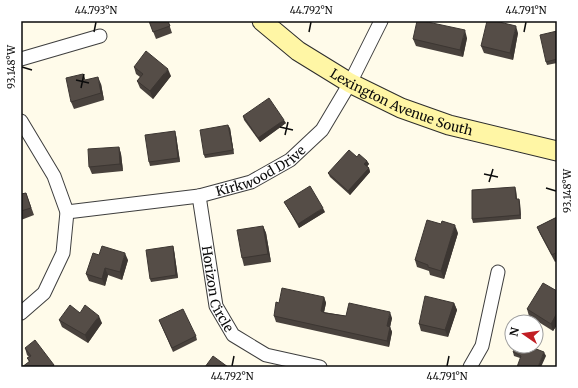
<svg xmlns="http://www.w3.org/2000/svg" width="578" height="388" font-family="Merriweather,serif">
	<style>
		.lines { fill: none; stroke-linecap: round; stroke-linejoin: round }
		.street-casing { stroke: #3e3e3e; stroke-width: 15 }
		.secondary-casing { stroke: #2d2d2d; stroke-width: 21 }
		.street { stroke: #fff; stroke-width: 13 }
		.secondary { stroke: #fff6a5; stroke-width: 19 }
		.wall { fill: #49423d }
		.shaded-wall { fill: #3c3632 }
		.building { fill: #554d47; stroke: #3c3632 }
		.ticks { fill: none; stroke: #0b0b0b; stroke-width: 1.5 }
		.labels { text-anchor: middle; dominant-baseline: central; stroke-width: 4; stroke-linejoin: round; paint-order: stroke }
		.street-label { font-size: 13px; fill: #0b0b0b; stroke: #fff }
		.neatline { fill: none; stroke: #0b0b0b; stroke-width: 1.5 }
		.ticks-label { font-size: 10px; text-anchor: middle; fill: #0b0b0b }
	</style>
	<rect width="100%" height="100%" fill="#fffbea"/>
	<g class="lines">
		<g class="street-casing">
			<g id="street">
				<path d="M 21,59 L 100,36"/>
				<path d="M 21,121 L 54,176 L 67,212 L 63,253 L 44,293 L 21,313"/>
				<path id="s1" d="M 199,196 L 216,306 L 233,335 L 266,355 L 320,367"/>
				<path id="s2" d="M 67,212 L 199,196 L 251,182 L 290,160 L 322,130 L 350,83 L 381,21"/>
				<path d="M 470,367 L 482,346 L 498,272"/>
			</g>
		</g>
		<g class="secondary-casing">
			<g id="secondary">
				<path id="s3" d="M 262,21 L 298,51 L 350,83 L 401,108 L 449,125 L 557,151"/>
			</g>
		</g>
		<use href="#street" class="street"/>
		<use href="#secondary" class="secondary"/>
	</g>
	<g class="wall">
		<path d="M 149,21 L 168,21 L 172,33 L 156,39 Z"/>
		<path d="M 557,31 L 557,63 L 547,65 L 546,62 Z"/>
		<path d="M 518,33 L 513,60 L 484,53 L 481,46 Z"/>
		<path d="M 467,38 L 463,57 L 416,46 L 413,39 Z"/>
		<path d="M 134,67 L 171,76 L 153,99 L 140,88 L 137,81 L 140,77 L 136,74 Z"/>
		<path d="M 85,80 L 101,84 L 104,100 L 74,109 L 71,102 Z"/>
		<path d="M 243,116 L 286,123 L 260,142 L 244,120 Z"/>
		<path d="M 230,128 L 234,154 L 205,158 L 204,155 Z"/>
		<path d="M 176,135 L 180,162 L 150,166 L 149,162 Z"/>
		<path d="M 119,147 L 121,154 L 123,171 L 92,174 L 89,167 Z"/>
		<path d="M 357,157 L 367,161 L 369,164 L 367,166 L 369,168 L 370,172 L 350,195 L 330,177 L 328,173 Z"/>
		<path d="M 516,190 L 517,199 L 519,199 L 520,203 L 521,219 L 473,223 L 472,219 Z"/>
		<path d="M 26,193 L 34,215 L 21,220 L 21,194 Z"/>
		<path d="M 284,202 L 325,212 L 299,228 L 286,205 Z"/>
		<path d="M 557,217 L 557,261 L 555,262 L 540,234 L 537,227 Z"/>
		<path d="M 263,226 L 266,233 L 271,262 L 244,266 L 242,258 Z"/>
		<path d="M 458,233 L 444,279 L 430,275 L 429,271 L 417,267 L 415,260 Z"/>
		<path d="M 173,246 L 174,250 L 178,278 L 151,282 L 150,279 Z"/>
		<path d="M 99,255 L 128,260 L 122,280 L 108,275 L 105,286 L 89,281 L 86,274 Z"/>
		<path d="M 557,291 L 557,325 L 553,331 L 529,316 L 527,309 Z"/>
		<path d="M 324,297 L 326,303 L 324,312 L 346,316 L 392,318 L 390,327 L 392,332 L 389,347 L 276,322 L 274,316 L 279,303 Z"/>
		<path d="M 454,303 L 457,310 L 448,337 L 421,331 L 419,324 Z"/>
		<path d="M 80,313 L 102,323 L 88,343 L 62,327 L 59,320 Z"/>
		<path d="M 159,320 L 196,336 L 197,340 L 173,352 Z"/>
		<path d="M 533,346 L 534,348 L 546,356 L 520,358 L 514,356 L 513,352 Z"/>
		<path d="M 25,348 L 54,365 L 55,367 L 23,367 L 29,362 L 27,358 L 29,357 L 27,355 Z"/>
	</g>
	<g class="shaded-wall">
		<path d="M 516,26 L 518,33 L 513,60 L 510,53 Z"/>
		<path d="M 465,30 L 467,38 L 463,57 L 460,50 Z"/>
		<path d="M 168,69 L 171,76 L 153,99 L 150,91 Z"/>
		<path d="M 98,77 L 101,84 L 104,100 L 101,93 Z"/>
		<path d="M 284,120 L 286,123 L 260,142 L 258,138 Z"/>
		<path d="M 228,125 L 230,128 L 234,154 L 233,150 Z"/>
		<path d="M 175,131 L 176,135 L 180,162 L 178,158 Z"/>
		<path d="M 119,147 L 121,154 L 123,171 L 120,164 Z"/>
		<path d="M 367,161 L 369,164 L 366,168 L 364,164 Z"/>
		<path d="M 369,168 L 370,172 L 350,195 L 348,191 Z"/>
		<path d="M 515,187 L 516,190 L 517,203 L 516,199 Z"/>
		<path d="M 519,199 L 520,203 L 521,219 L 520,215 Z"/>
		<path d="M 323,208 L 325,212 L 299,228 L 298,224 Z"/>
		<path d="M 455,225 L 458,233 L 444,279 L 441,271 Z"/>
		<path d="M 263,226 L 266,233 L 271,262 L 268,254 Z"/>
		<path d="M 173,246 L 174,250 L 178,278 L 176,275 Z"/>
		<path d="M 125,253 L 128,260 L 122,280 L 120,272 Z"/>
		<path d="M 105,268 L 108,275 L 105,286 L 102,279 Z"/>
		<path d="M 324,297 L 326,303 L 323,317 L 321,311 Z"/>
		<path d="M 454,303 L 457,310 L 448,337 L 445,330 Z"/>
		<path d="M 390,312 L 392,318 L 389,332 L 387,326 Z"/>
		<path d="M 557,313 L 557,325 L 553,331 L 551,324 Z"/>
		<path d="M 99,316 L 102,323 L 88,343 L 85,335 Z"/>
		<path d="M 390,327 L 392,332 L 389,347 L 387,341 Z"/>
		<path d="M 544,352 L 546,356 L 541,367 L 538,367 Z"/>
	</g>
	<g class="building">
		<path d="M 149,21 L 168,21 L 170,26 L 153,32 Z"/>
		<path d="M 417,21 L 423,21 L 465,30 L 460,50 L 413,39 Z"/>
		<path d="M 487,21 L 495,21 L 516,26 L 510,53 L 481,46 Z"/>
		<path d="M 557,31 L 557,59 L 546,62 L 540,35 Z"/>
		<path d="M 146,51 L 168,69 L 150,91 L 137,81 L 143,74 L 134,67 Z"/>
		<path d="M 83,74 L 85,80 L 98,77 L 101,93 L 71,102 L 66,78 Z"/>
		<path d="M 269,98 L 284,120 L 258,138 L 243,116 Z"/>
		<path d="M 228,125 L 233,150 L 204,155 L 200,130 Z"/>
		<path d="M 175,131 L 178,158 L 149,162 L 145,135 Z"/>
		<path d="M 119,147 L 120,164 L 89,167 L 88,149 Z"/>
		<path d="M 349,150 L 357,157 L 359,154 L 367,161 L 364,164 L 369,168 L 348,191 L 328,173 Z"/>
		<path d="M 310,186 L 323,208 L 298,224 L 284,202 Z"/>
		<path d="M 515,187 L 516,199 L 519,199 L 520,215 L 472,219 L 472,190 Z"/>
		<path d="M 26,193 L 31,208 L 21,211 L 21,194 Z"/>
		<path d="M 557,217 L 557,252 L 552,255 L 537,227 Z"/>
		<path d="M 427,220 L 441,224 L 442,221 L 455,225 L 441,271 L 428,267 L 428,265 L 415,260 Z"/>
		<path d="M 263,226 L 268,254 L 242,258 L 237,230 Z"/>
		<path d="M 102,246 L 125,253 L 120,272 L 105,268 L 102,279 L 86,274 L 93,253 L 99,255 Z"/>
		<path d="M 173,246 L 176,275 L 150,279 L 146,250 Z"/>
		<path d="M 543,283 L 557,291 L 557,313 L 551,324 L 527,309 Z"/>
		<path d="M 282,288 L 324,297 L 321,311 L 325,313 L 346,316 L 349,303 L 390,312 L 387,326 L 390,327 L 387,341 L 274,316 L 276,302 L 279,303 Z"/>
		<path d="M 425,296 L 454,303 L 445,330 L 419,324 Z"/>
		<path d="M 70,305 L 80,313 L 85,305 L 99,316 L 85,335 L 59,320 Z"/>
		<path d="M 183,309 L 196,336 L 172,348 L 159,320 Z"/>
		<path d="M 35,340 L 54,365 L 51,367 L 22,367 L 30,361 L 27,358 L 31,356 L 25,348 Z"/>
		<path d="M 516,346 L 531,346 L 531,347 L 544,352 L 538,367 L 517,367 L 521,356 L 513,352 Z"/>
		<path d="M 213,356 L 228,367 L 205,367 Z"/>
	</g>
	<path class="ticks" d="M 94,32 L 96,22M 309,32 L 311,22M 524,32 L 526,22M 22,67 L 32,70M 76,80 L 89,83M 81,88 L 84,74M 280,127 L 293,130M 285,135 L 288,122M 484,174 L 498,177M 489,182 L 493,169M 546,188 L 556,191M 232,366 L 234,356M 447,366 L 449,356"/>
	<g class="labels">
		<g class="street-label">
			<text stroke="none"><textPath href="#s3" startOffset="163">Lexington Avenue South</textPath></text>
			<text stroke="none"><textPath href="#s2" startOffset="200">Kirkwood Drive</textPath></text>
			<text stroke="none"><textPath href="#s1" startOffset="95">Horizon Circle</textPath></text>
		</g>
	</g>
	<rect width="578" height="388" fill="none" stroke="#ffffff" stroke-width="44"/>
	<g transform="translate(524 334) rotate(283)"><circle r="19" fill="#ffffff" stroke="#9d9d9d"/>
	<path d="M0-3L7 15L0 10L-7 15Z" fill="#c11e24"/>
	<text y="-6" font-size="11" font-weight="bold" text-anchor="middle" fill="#0b0b0b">N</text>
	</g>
	<rect x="22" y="22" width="534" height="344" class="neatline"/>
	<g class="ticks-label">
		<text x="96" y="14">44.793°N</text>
		<text x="311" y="14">44.792°N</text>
		<text x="526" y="14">44.791°N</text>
		<text transform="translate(11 67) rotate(-90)" y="4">93.148°W</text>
		<text transform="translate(567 191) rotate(-90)" y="4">93.148°W</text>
		<text x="232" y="380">44.792°N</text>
		<text x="447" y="380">44.791°N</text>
	</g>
</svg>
